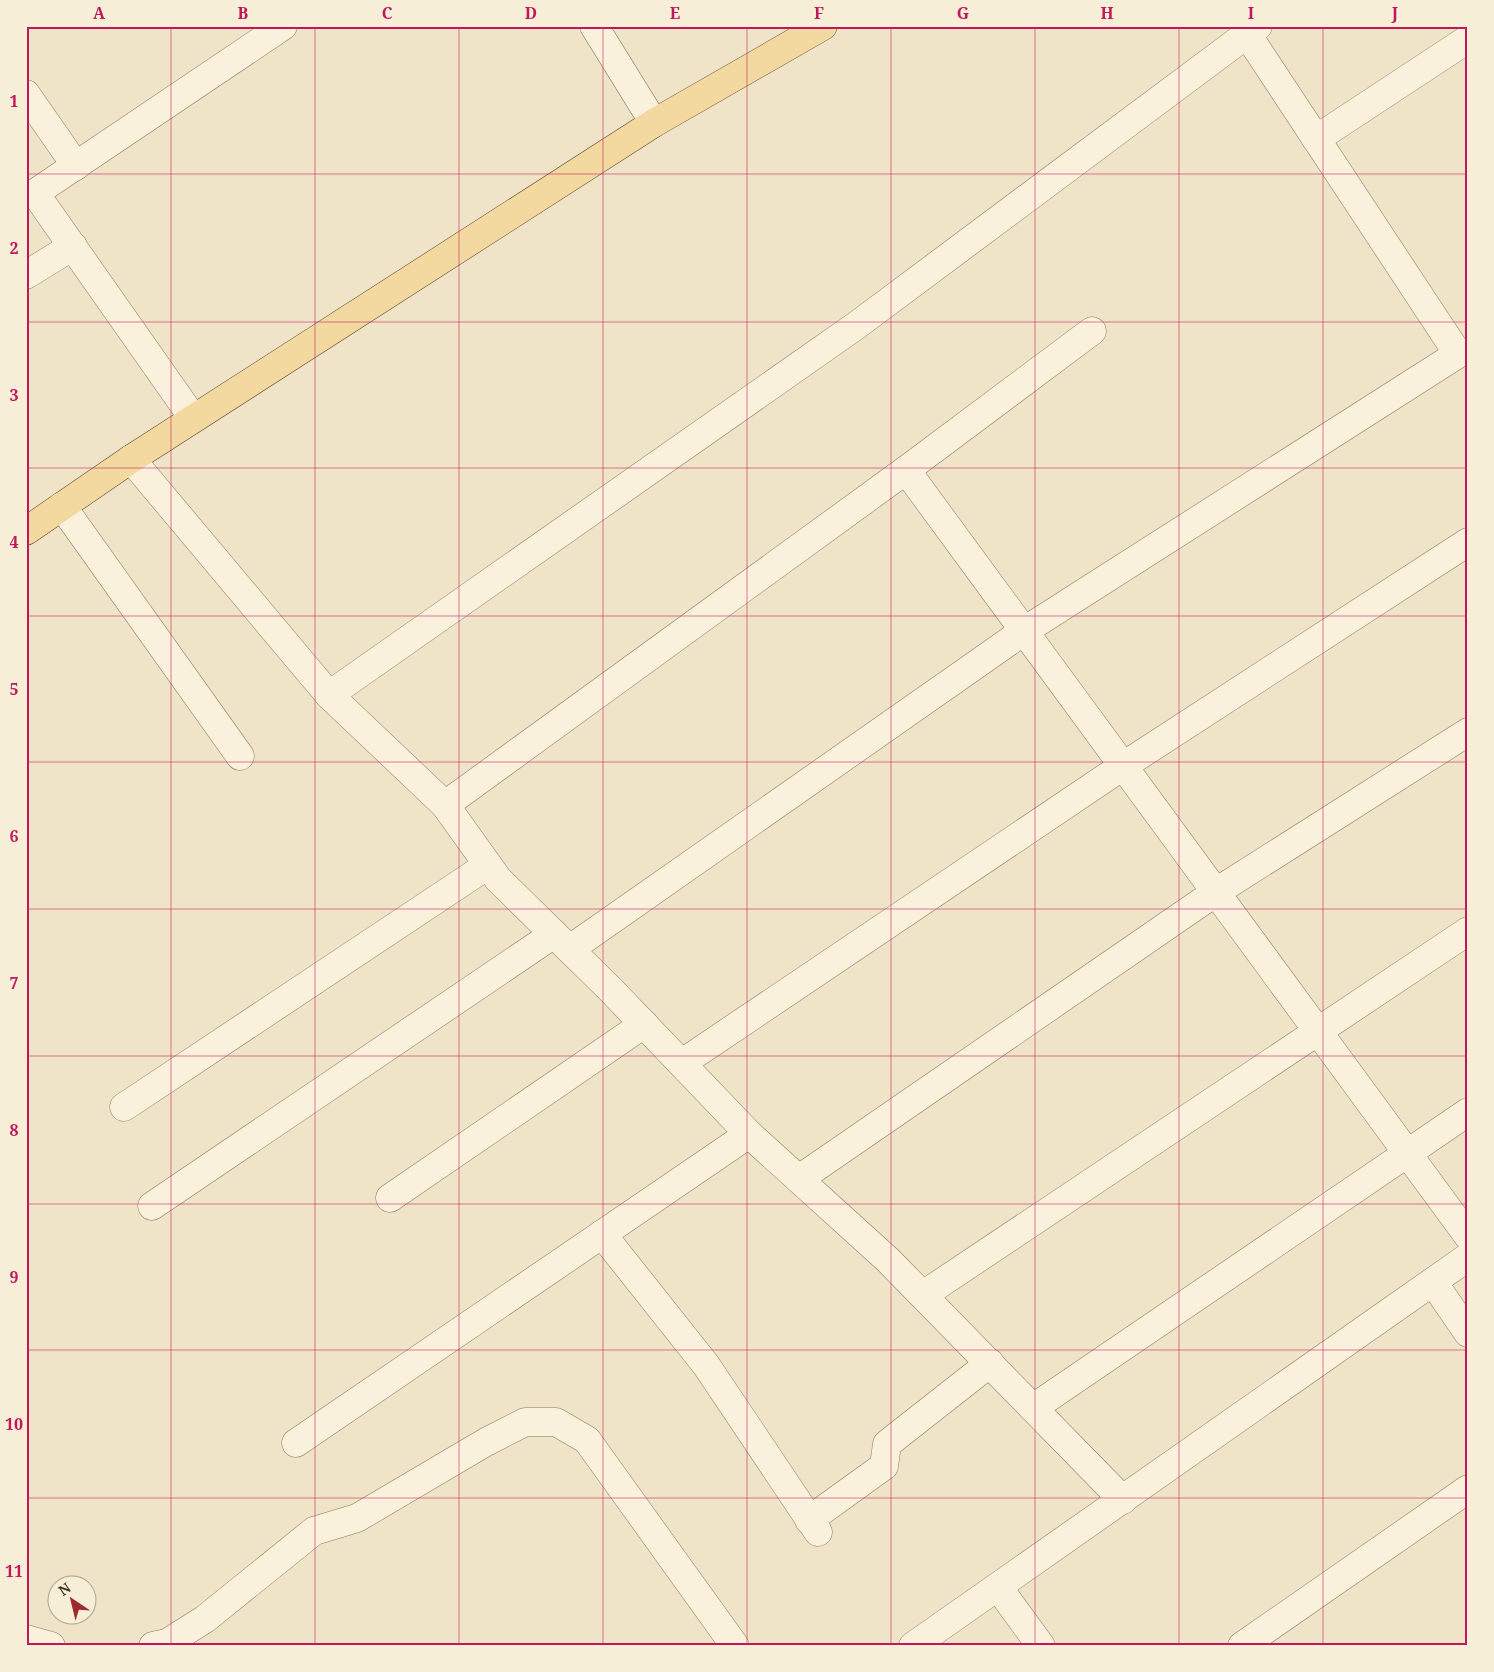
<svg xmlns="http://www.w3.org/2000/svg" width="1494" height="1672" font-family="'Noto Serif',serif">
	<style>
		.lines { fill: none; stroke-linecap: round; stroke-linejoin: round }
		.minor-casing { stroke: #8d765c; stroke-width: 29 }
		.primary-casing { stroke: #5b4430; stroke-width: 29 }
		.minor { stroke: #faf1dc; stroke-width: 28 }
		.primary { stroke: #f3d9a0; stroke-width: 28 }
		.grid { fill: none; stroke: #c2185b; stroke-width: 1; stroke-opacity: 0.55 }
		.neatline { fill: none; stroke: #c2185b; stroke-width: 2 }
		.grid-label { font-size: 16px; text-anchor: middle; font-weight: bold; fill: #c2185b }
	</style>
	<rect width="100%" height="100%" fill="#f0e4c8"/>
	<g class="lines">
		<g class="minor-casing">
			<g id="minor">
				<path d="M 594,26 L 654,123"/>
				<path d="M 26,94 L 76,166"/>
				<path d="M 1316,139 L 1468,39"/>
				<path d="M 26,275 L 73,246"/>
				<path d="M 193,418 L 35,193 L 283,26"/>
				<path d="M 131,459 L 329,695 L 445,805 L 498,879 L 611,990 L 749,1134 L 888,1260 L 1123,1500"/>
				<path d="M 906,470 L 1468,1236"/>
				<path d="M 62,506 L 240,756"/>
				<path d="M 329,695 L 857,325 L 1258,26"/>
				<path d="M 445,805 L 906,470 L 1092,331"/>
				<path d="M 570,949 L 1024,631 L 1458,354 L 1247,34"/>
				<path d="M 682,1063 L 1123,766 L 1468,542"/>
				<path d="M 124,1107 L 488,865"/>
				<path d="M 799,1179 L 1216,892 L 1468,732"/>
				<path d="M 390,1198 L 644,1024"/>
				<path d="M 152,1206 L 554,934"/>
				<path d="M 602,1234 L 706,1365 L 818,1532"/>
				<path d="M 1433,1282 L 1468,1333"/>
				<path d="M 923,1295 L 1468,931"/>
				<path d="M 1033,1408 L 1468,1112"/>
				<path d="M 296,1443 L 749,1134"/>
				<path d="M 809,1520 L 884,1466 L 887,1444 L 990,1363"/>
				<path d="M 998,1587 L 1041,1646"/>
				<path d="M 26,1639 L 51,1646"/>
				<path d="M 153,1646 L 167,1643 L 205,1619 L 314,1531 L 357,1518 L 486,1442 L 525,1422 L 556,1422 L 587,1440 L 735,1646"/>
				<path d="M 913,1646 L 1468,1257"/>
				<path d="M 1242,1646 L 1468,1489"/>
			</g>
		</g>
		<g class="primary-casing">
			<path id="primary" d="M 26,531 L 131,459 L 654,123 L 823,26"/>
		</g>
		<use href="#minor" class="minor"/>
		<use href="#primary" class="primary"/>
	</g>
	<path class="grid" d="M 171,26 L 171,1646M 315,26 L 315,1646M 459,26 L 459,1646M 603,26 L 603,1646M 747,26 L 747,1646M 891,26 L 891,1646M 1035,26 L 1035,1646M 1179,26 L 1179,1646M 1323,26 L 1323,1646M 26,174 L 1468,174M 26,322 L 1468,322M 26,468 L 1468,468M 26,616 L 1468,616M 26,762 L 1468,762M 26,909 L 1468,909M 26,1056 L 1468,1056M 26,1204 L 1468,1204M 26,1350 L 1468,1350M 26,1498 L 1468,1498"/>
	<rect width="1494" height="1672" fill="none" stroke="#f7eed8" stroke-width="55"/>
	<g transform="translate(72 1600) rotate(325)"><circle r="24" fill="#f7eed8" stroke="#ada18e"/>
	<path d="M0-4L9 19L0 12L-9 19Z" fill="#9e2a2b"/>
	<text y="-8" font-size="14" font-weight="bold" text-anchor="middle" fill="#3d2e20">N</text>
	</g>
	<rect x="28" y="28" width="1438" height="1616" class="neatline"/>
	<g class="grid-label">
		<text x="99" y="19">A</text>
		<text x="243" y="19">B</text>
		<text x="387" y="19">C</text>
		<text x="531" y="19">D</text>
		<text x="675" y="19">E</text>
		<text x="819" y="19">F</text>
		<text x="963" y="19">G</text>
		<text x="1107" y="19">H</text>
		<text x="1251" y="19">I</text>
		<text x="1395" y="19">J</text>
		<text x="14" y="107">1</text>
		<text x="14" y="254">2</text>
		<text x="14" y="401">3</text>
		<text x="14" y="548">4</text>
		<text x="14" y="695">5</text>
		<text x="14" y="842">6</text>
		<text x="14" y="989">7</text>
		<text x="14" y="1136">8</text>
		<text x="14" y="1283">9</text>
		<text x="14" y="1430">10</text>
		<text x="14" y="1577">11</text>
	</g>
</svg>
